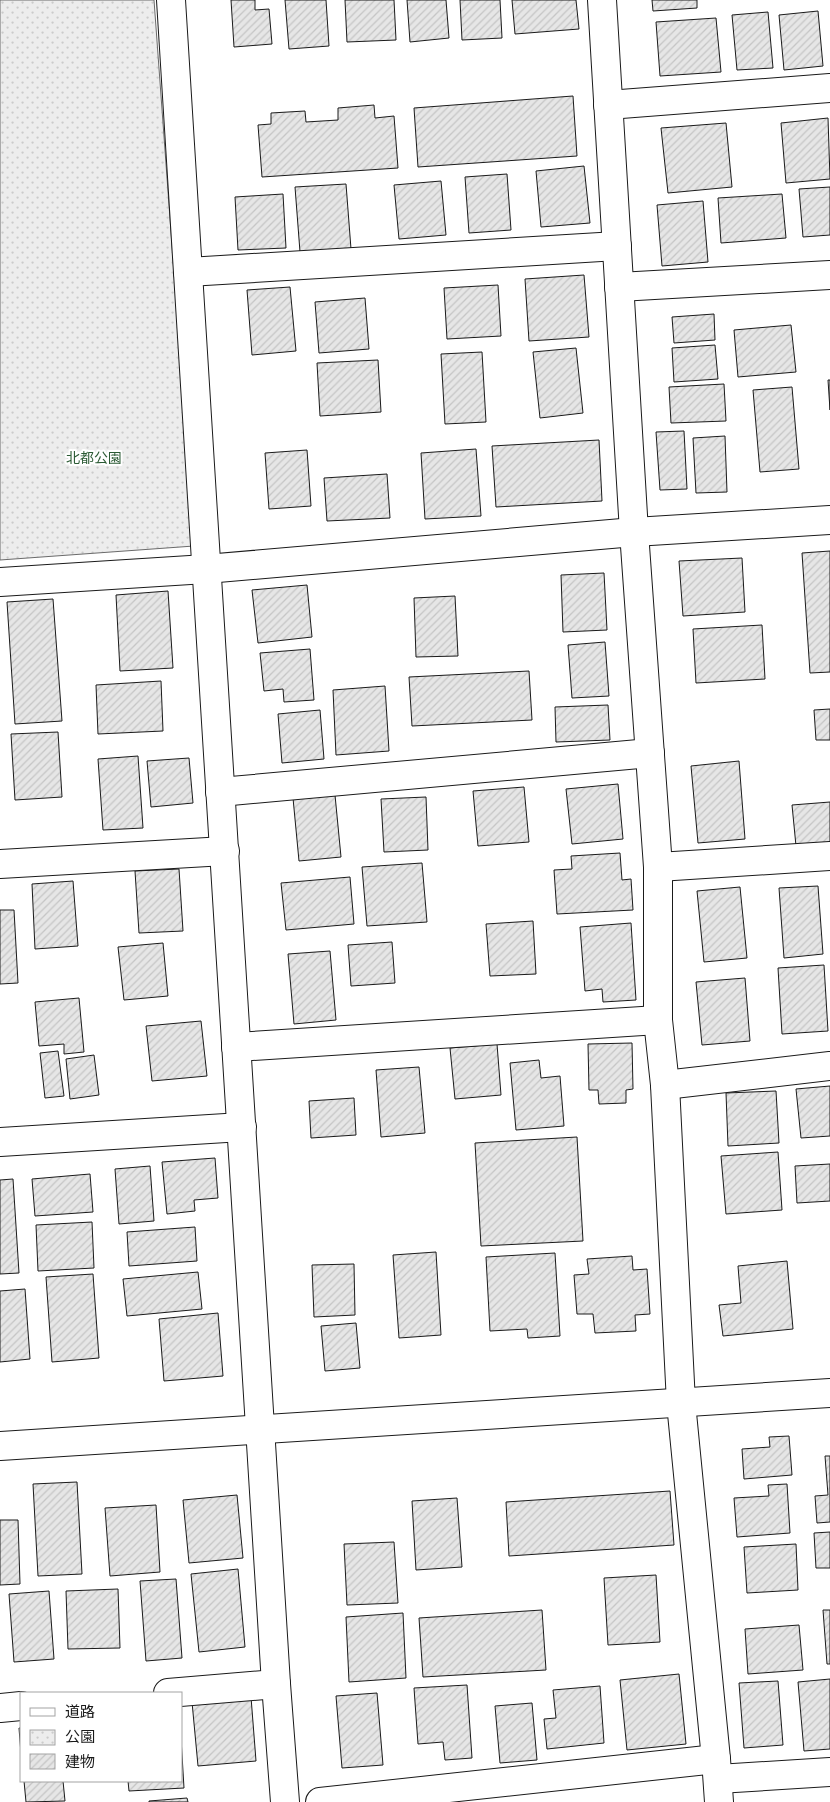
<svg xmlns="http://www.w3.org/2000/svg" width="830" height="1802" font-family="Mulish,'Noto Sans JP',sans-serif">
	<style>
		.park { fill: url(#park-dots); stroke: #6a6a6a }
		.building { fill: url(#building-hatch); stroke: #1a1a1a }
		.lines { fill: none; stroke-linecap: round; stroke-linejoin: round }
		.street-casing { stroke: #1a1a1a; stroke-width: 30 }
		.secondary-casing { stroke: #1a1a1a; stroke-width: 30 }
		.street { stroke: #fff; stroke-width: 28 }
		.secondary { stroke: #fff; stroke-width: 28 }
		.labels { text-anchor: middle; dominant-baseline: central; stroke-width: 4; stroke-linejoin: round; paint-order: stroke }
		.park-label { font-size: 14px; fill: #2b5a34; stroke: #fff }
	</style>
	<defs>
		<pattern id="park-dots" width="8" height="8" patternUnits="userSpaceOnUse" patternTransform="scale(1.25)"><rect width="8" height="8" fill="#ededed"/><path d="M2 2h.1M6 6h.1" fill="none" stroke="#cbcbcb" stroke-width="1.8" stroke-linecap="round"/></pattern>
		<pattern id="building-hatch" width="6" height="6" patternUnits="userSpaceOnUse" patternTransform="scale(1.25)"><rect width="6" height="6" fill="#e6e6e6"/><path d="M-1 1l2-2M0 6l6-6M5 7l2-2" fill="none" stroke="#c5c5c5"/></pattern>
	</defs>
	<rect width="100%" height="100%" fill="#fff"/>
	<path class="park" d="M 0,0 L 154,0 L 194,546 L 0,560 Z"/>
	<g class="building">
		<path d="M 231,0 L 255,0 L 255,10 L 269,9 L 272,44 L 234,47 Z"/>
		<path d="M 285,0 L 326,0 L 329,46 L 289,49 Z"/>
		<path d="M 345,0 L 394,0 L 396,40 L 347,42 Z"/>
		<path d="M 407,0 L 446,0 L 449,38 L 410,42 Z"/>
		<path d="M 460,0 L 500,0 L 502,38 L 462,40 Z"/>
		<path d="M 512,0 L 576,0 L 579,29 L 515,34 Z"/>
		<path d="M 652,0 L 697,0 L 697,8 L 653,11 Z"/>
		<path d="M 818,11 L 823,66 L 784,70 L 779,15 Z"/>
		<path d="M 768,12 L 773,68 L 737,70 L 732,15 Z"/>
		<path d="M 716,18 L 721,72 L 660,76 L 656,22 Z"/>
		<path d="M 573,96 L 577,156 L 418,167 L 414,108 Z"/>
		<path d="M 374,105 L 375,118 L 394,116 L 398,168 L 262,177 L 258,125 L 271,124 L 271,113 L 305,111 L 306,122 L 338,120 L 338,108 Z"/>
		<path d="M 828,118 L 830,179 L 786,183 L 781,123 Z"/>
		<path d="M 726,123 L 732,187 L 668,193 L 661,128 Z"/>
		<path d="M 584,166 L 590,223 L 541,227 L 536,171 Z"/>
		<path d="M 507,174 L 511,230 L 469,233 L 465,177 Z"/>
		<path d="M 441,181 L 446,235 L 399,239 L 394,185 Z"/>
		<path d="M 346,184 L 351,249 L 300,252 L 295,187 Z"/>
		<path d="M 830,187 L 830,235 L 803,237 L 799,189 Z"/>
		<path d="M 283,194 L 286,248 L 238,250 L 235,197 Z"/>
		<path d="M 782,194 L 786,238 L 721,243 L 718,198 Z"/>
		<path d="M 703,201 L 708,262 L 662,266 L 657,205 Z"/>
		<path d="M 584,275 L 589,337 L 529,341 L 525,279 Z"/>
		<path d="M 498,285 L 501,336 L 447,339 L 444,288 Z"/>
		<path d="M 290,287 L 296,351 L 252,355 L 247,290 Z"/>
		<path d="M 365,298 L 369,349 L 319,353 L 315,302 Z"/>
		<path d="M 714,314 L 715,340 L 674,343 L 672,317 Z"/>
		<path d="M 791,325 L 796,372 L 738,377 L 734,330 Z"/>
		<path d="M 715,345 L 718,379 L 674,382 L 672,348 Z"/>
		<path d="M 576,348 L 583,413 L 540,418 L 533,352 Z"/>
		<path d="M 482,352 L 486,422 L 445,424 L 441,354 Z"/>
		<path d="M 378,360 L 381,412 L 320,416 L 317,363 Z"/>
		<path d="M 828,380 L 830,380 L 830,410 Z"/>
		<path d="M 724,384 L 726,421 L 671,423 L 669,387 Z"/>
		<path d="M 792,387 L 799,469 L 760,472 L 753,390 Z"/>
		<path d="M 684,431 L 687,489 L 660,490 L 656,432 Z"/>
		<path d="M 725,436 L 727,492 L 696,493 L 693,438 Z"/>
		<path d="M 599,440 L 602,501 L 496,507 L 492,446 Z"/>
		<path d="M 476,449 L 481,516 L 425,519 L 421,453 Z"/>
		<path d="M 307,450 L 311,506 L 269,509 L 265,453 Z"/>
		<path d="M 387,474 L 390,518 L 327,521 L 324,478 Z"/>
		<path d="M 830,551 L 830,672 L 810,673 L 802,553 Z"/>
		<path d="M 742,558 L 745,612 L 683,616 L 679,561 Z"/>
		<path d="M 604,573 L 607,630 L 563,632 L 561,575 Z"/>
		<path d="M 307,585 L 312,637 L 258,643 L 252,590 Z"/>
		<path d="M 168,591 L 173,668 L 120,671 L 116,595 Z"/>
		<path d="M 455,596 L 458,656 L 416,657 L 414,598 Z"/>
		<path d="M 53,599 L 62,721 L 15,724 L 7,602 Z"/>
		<path d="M 762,625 L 765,679 L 696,683 L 693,629 Z"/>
		<path d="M 605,642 L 609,696 L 572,698 L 568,645 Z"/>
		<path d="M 310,649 L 314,700 L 284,702 L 283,689 L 264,691 L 260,653 Z"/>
		<path d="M 529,671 L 532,720 L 412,726 L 409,677 Z"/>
		<path d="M 161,681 L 163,731 L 98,734 L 96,685 Z"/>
		<path d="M 385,686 L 389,751 L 336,755 L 333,690 Z"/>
		<path d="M 608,705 L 610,740 L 556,742 L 555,707 Z"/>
		<path d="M 830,709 L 830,740 L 816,740 L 814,710 Z"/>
		<path d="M 320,710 L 324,759 L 282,763 L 278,714 Z"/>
		<path d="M 58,732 L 62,797 L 15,800 L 11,734 Z"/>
		<path d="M 138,756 L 143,828 L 103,830 L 98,759 Z"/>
		<path d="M 189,758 L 193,803 L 151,807 L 147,761 Z"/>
		<path d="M 739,761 L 745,839 L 698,843 L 691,766 Z"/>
		<path d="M 618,784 L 623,839 L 572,844 L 566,789 Z"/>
		<path d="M 524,787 L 529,842 L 478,846 L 473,791 Z"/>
		<path d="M 335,795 L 341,857 L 299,861 L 293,798 Z"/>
		<path d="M 426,797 L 428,850 L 384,852 L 381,799 Z"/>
		<path d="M 830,802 L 830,843 L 796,846 L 792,805 Z"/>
		<path d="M 620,853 L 622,880 L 631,879 L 633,910 L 557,914 L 554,870 L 572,869 L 571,856 Z"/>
		<path d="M 422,863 L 427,922 L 367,926 L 362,867 Z"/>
		<path d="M 179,869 L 183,931 L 139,933 L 135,871 Z"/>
		<path d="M 350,877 L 354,924 L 286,930 L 281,883 Z"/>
		<path d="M 73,881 L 78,946 L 35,949 L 32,884 Z"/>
		<path d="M 818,886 L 823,954 L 784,958 L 779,888 Z"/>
		<path d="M 740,887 L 747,958 L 704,962 L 697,891 Z"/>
		<path d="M 0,910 L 14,910 L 18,983 L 0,984 Z"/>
		<path d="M 533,921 L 536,974 L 490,976 L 486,924 Z"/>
		<path d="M 631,923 L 636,1000 L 603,1002 L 602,989 L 585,991 L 580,927 Z"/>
		<path d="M 392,942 L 395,983 L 351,986 L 348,945 Z"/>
		<path d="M 163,943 L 168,996 L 124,1000 L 118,947 Z"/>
		<path d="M 330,951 L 336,1020 L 294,1024 L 288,954 Z"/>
		<path d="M 824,965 L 828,1031 L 782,1034 L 778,968 Z"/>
		<path d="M 745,978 L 750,1041 L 702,1045 L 696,982 Z"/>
		<path d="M 79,998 L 84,1052 L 64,1054 L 64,1044 L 39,1046 L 35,1002 Z"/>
		<path d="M 201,1021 L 207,1076 L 152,1081 L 146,1026 Z"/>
		<path d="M 632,1043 L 633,1089 L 626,1090 L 626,1103 L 599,1104 L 598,1090 L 589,1090 L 588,1044 Z"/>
		<path d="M 497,1044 L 501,1095 L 455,1099 L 450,1048 Z"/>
		<path d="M 58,1051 L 64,1096 L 45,1098 L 40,1053 Z"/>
		<path d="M 94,1055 L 99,1095 L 70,1099 L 66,1059 Z"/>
		<path d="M 539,1060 L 541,1078 L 560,1076 L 564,1126 L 516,1130 L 510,1063 Z"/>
		<path d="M 419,1067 L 425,1133 L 381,1137 L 376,1070 Z"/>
		<path d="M 830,1086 L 830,1136 L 801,1138 L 796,1089 Z"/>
		<path d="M 776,1091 L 779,1143 L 728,1146 L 726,1093 Z"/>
		<path d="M 354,1098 L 356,1135 L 311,1138 L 309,1101 Z"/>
		<path d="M 577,1137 L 583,1241 L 481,1246 L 475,1143 Z"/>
		<path d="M 778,1152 L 782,1210 L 726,1214 L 721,1156 Z"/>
		<path d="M 215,1158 L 218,1198 L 194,1200 L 195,1211 L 167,1214 L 162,1162 Z"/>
		<path d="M 830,1164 L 830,1201 L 797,1203 L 795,1166 Z"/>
		<path d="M 150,1166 L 154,1221 L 119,1224 L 115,1169 Z"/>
		<path d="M 90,1174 L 93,1212 L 35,1216 L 32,1179 Z"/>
		<path d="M 13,1179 L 19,1273 L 0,1274 L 0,1180 Z"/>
		<path d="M 92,1222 L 94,1268 L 38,1271 L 36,1225 Z"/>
		<path d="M 195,1227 L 197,1261 L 129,1266 L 127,1232 Z"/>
		<path d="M 436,1252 L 441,1335 L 399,1338 L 393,1255 Z"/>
		<path d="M 555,1253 L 560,1336 L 528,1338 L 527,1329 L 490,1331 L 486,1257 Z"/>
		<path d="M 632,1256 L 633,1270 L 647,1269 L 650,1314 L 635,1315 L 636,1331 L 595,1333 L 593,1314 L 577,1314 L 574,1275 L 589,1274 L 587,1259 Z"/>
		<path d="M 787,1261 L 793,1329 L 723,1336 L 719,1305 L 741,1303 L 738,1266 Z"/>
		<path d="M 354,1264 L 355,1315 L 314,1317 L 312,1265 Z"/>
		<path d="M 198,1272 L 202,1309 L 127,1316 L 123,1279 Z"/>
		<path d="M 93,1274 L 99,1358 L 52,1362 L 46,1277 Z"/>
		<path d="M 25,1289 L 30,1359 L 0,1362 L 0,1291 Z"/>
		<path d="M 218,1313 L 223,1376 L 164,1381 L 159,1319 Z"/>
		<path d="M 356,1323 L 360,1368 L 325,1371 L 321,1326 Z"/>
		<path d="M 789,1436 L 792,1475 L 744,1479 L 742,1449 L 770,1447 L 769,1437 Z"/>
		<path d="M 825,1456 L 830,1456 L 830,1522 L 817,1523 L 815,1496 L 828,1495 Z"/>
		<path d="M 77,1482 L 82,1574 L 38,1576 L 33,1484 Z"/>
		<path d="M 787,1484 L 790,1533 L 737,1537 L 734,1498 L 769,1496 L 768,1485 Z"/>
		<path d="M 670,1491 L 674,1545 L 509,1556 L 506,1502 Z"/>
		<path d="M 237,1495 L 243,1558 L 189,1563 L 183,1500 Z"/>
		<path d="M 457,1498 L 462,1567 L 416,1570 L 412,1501 Z"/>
		<path d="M 156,1505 L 160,1572 L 110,1576 L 105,1508 Z"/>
		<path d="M 0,1520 L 18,1520 L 20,1584 L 0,1585 Z"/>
		<path d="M 830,1532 L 830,1568 L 816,1568 L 814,1533 Z"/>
		<path d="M 394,1542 L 398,1603 L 347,1605 L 344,1544 Z"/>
		<path d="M 796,1544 L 798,1590 L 747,1593 L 744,1547 Z"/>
		<path d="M 238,1569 L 245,1647 L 199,1652 L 191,1574 Z"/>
		<path d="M 656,1575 L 660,1642 L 608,1645 L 604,1578 Z"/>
		<path d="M 176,1579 L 182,1658 L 146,1661 L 140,1581 Z"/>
		<path d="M 118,1589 L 120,1648 L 68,1649 L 66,1591 Z"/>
		<path d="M 49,1591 L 54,1659 L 14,1662 L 9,1594 Z"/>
		<path d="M 542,1610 L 546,1670 L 423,1677 L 419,1618 Z"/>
		<path d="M 823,1610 L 830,1610 L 830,1664 L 827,1664 Z"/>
		<path d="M 403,1613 L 406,1678 L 349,1682 L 346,1617 Z"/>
		<path d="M 799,1625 L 803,1670 L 748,1674 L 745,1629 Z"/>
		<path d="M 679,1674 L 686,1744 L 627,1750 L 620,1680 Z"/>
		<path d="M 830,1679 L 830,1749 L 804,1751 L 798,1682 Z"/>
		<path d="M 778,1681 L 783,1745 L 744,1748 L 739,1683 Z"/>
		<path d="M 467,1685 L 472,1758 L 445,1760 L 443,1742 L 418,1744 L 414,1688 Z"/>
		<path d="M 600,1686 L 604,1743 L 547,1749 L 544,1719 L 556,1718 L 553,1690 Z"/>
		<path d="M 377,1693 L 383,1765 L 342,1768 L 336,1696 Z"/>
		<path d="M 251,1697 L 256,1761 L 198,1766 L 192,1702 Z"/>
		<path d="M 532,1703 L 537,1760 L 500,1763 L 495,1706 Z"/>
		<path d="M 19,1728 L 21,1728 L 21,1754 Z"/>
		<path d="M 181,1738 L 184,1788 L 129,1791 L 128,1781 L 181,1781 Z"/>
		<path d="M 24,1781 L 63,1781 L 65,1801 L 26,1802 Z"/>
		<path d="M 187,1798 L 188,1802 L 149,1802 L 149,1801 Z"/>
	</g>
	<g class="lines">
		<g class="street-casing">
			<g id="street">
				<path d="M 171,0 L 276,1684 L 285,1802"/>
				<path d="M 602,0 L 634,532 L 658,867 L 658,1020 L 665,1085 L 681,1403 L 716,1759 L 719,1802"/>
				<path d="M 608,105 L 830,88"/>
				<path d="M 188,272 L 617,246"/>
				<path d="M 619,287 L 830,275"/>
				<path d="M 0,582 L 206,569 L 634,532 L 830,520"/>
				<path d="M 220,792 L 650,753"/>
				<path d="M 0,864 L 225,851"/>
				<path d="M 658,867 L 830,856"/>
				<path d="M 236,1047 L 658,1020"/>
				<path d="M 665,1085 L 830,1066"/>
				<path d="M 0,1142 L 242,1127"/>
				<path d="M 168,1693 L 276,1684"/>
				<path d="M 0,1708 L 21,1706"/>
				<path d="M 718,1779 L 830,1772"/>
				<path d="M 320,1802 L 716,1759"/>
			</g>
		</g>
		<g class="secondary-casing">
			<path id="secondary" d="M 0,1446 L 830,1393"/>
		</g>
		<use href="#street" class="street"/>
		<use href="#secondary" class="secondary"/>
	</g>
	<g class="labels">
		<g class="park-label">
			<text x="94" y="458">北都公園</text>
		</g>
	</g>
	<rect x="20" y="1692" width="162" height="90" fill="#ffffff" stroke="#a3a3a3"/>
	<rect x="30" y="1708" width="25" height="8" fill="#ffffff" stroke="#a3a3a3"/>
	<text x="65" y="1717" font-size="15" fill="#1a1a1a">道路</text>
	<rect x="30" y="1730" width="25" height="15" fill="url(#park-dots)" stroke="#a3a3a3"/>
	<text x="65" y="1742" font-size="15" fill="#1a1a1a">公園</text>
	<rect x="30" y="1754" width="25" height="15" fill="url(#building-hatch)" stroke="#a3a3a3"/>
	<text x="65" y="1767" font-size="15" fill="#1a1a1a">建物</text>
</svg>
